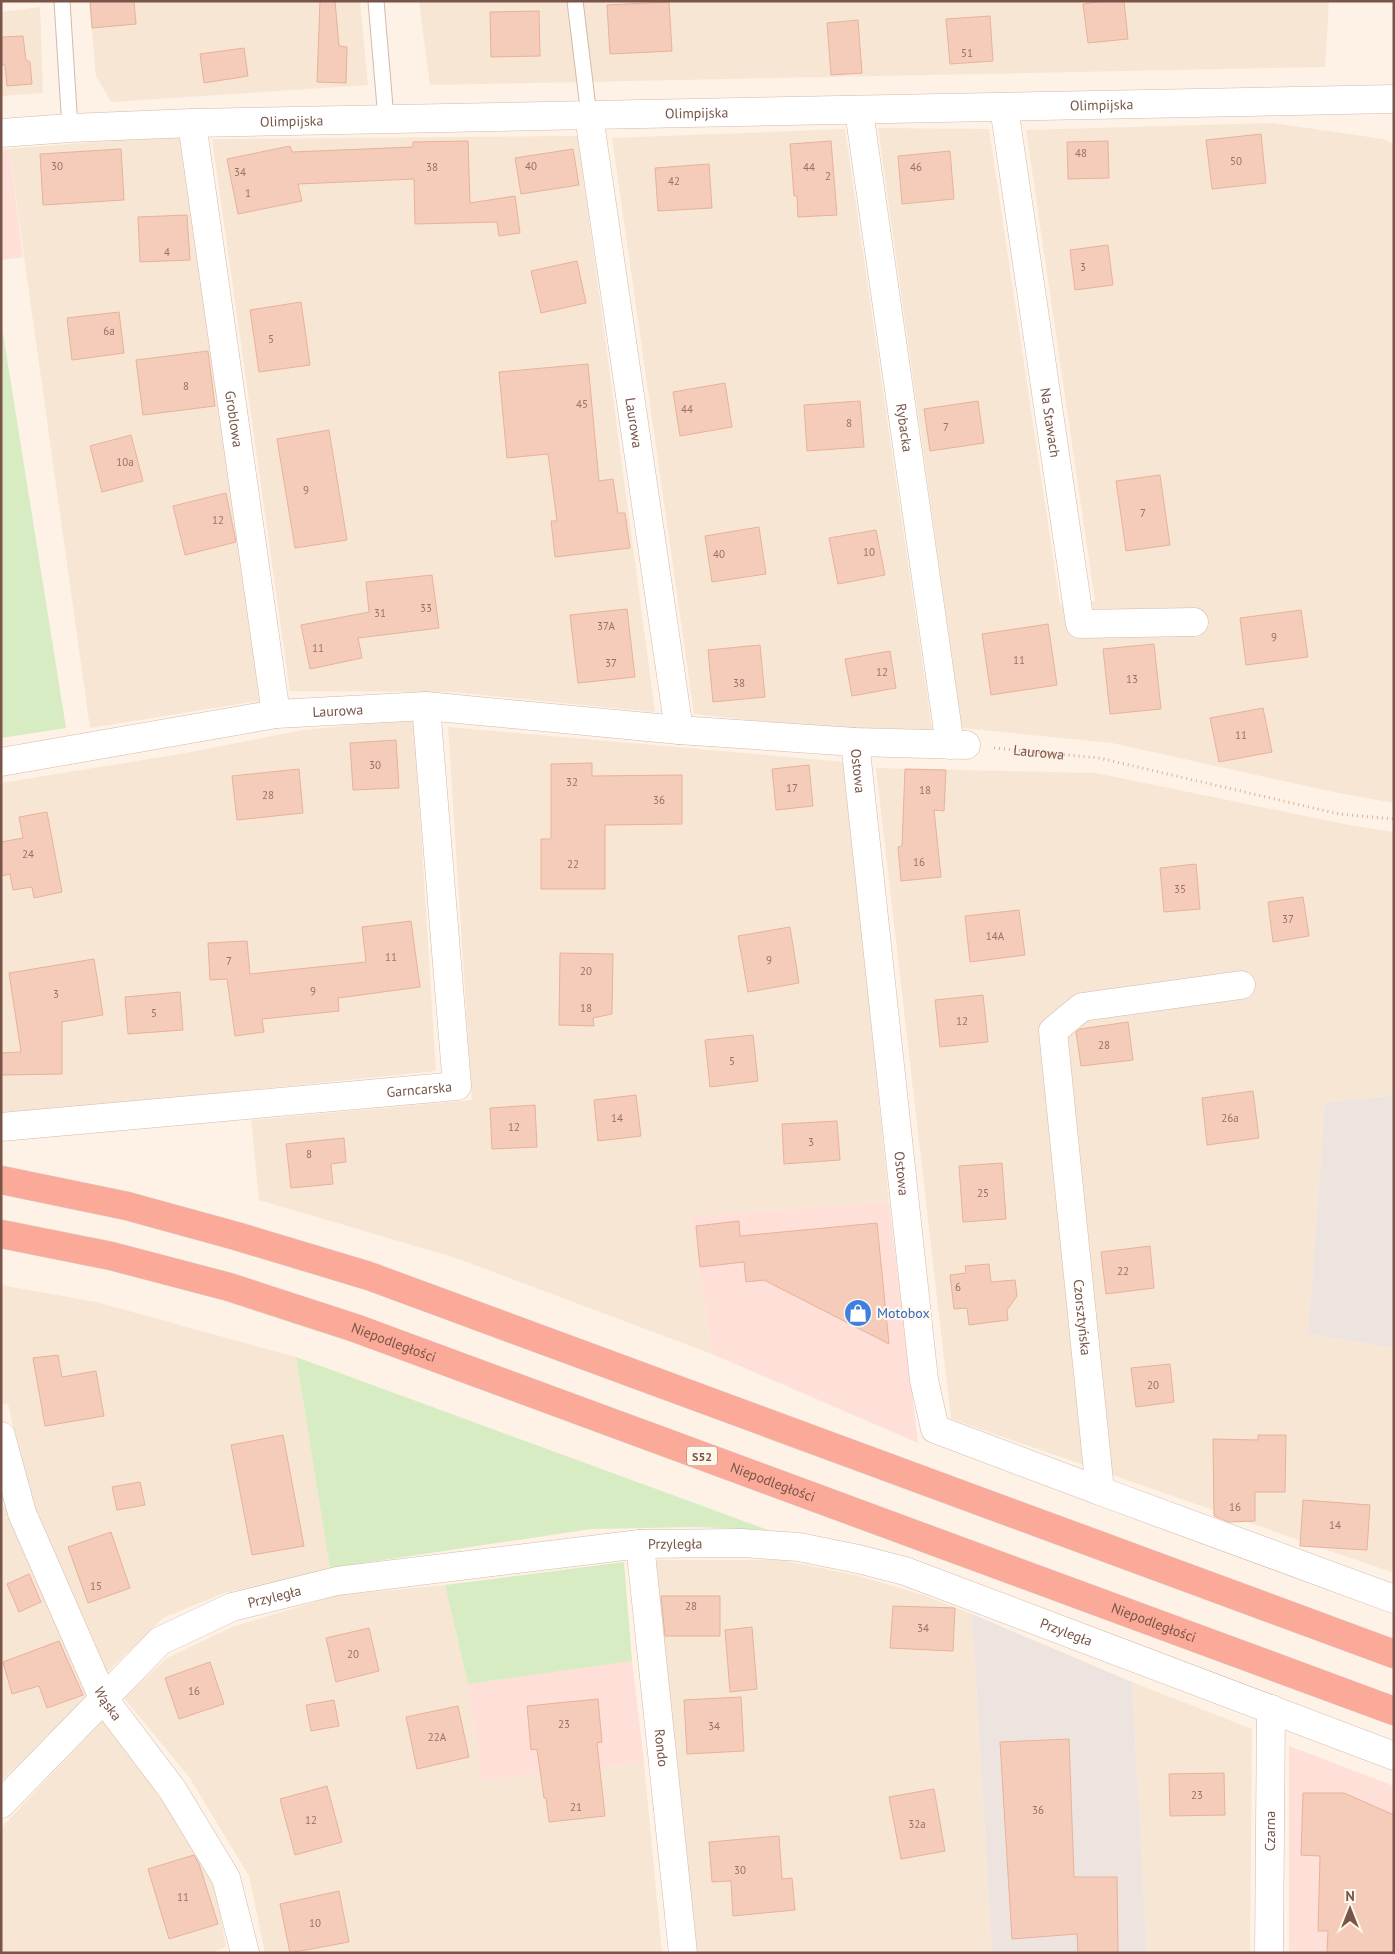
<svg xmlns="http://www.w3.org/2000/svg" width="1395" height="1954" font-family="'PT Sans',sans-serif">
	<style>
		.residential { fill: #f8e6d5 }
		.commercial { fill: #fee0d8 }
		.industrial { fill: #ede4df }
		.green { fill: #d7ecc2 }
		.building { fill: #f5ccba; stroke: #e8b19a }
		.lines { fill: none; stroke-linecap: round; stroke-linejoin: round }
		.service-casing { stroke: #d2baac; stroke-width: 17 }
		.minor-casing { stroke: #d2baac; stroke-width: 29 }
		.motorway-casing { stroke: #d9cfcc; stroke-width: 29 }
		.path { stroke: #daaf9d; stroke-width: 3; stroke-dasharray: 1 4; stroke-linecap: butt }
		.service { stroke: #fff; stroke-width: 15 }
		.minor { stroke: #fff; stroke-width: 28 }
		.motorway { stroke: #fba998; stroke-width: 28 }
		.labels { text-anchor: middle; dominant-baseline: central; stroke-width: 4.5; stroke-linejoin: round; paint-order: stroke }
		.number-label { font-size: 11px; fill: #977364 }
		.shield { fill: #fff6ec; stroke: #a08579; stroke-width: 1 }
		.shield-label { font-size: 12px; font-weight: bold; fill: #785548 }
		.street-label { font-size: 14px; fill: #785548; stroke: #fff6ec }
		.shop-label { font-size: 14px; fill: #366cbe; stroke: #fff6ec; text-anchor: start }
	</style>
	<rect width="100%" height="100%" fill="#fdf2e5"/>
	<g class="residential">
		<path d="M 89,1 L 360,1 L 368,85 L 111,102 L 96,76 Z"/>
		<path d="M 419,1 L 1329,1 L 1325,67 L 430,85 Z"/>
		<path d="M 40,7 L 43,93 L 1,96 L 1,12 Z"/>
		<path d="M 1272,123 L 1383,139 L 1394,144 L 1394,803 L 1338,793 L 1112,743 L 962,728 L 878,128 L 989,129 L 1060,604 L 1095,601 L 1026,130 Z"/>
		<path d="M 845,129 L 932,729 L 855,731 L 694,714 L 612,138 Z"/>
		<path d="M 180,135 L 264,700 L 90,728 L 9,149 Z"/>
		<path d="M 578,136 L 655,712 L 452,692 L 290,691 L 212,139 Z"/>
		<path d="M 414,719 L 436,1071 L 1,1115 L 1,783 L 180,754 L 303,730 Z"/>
		<path d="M 448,727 L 845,762 L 889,1202 L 691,1216 L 712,1354 L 456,1258 L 259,1200 L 251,1120 L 472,1100 Z"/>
		<path d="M 876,768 L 1096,773 L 1349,825 L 1394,832 L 1394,1095 L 1325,1103 L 1308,1334 L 1394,1348 L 1394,1573 L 951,1419 Z"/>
		<path d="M 1,1285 L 96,1302 L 296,1357 L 330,1568 L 224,1593 L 163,1618 L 102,1677 L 30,1504 L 8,1404 L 1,1405 Z"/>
		<path d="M 6,1502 L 94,1694 L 1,1781 L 1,1511 Z"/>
		<path d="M 653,1560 L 781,1560 L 859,1576 L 923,1595 L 972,1614 L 992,1953 L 693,1953 Z"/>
		<path d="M 445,1585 L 468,1684 L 481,1780 L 644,1763 L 662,1953 L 265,1953 L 249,1876 L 189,1777 L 124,1698 L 167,1658 L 232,1627 L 338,1595 Z"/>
		<path d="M 1132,1682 L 1252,1729 L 1250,1953 L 1147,1953 Z"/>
		<path d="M 103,1720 L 165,1804 L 215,1883 L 226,1947 L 210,1953 L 1,1953 L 1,1828 Z"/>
	</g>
	<g class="commercial">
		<path d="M 9,149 L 23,257 L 1,260 L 1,150 Z"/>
		<path d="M 889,1202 L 918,1443 L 712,1354 L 691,1216 Z"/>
		<path d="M 632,1661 L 644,1763 L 481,1780 L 468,1684 Z"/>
		<path d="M 1289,1746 L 1394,1786 L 1394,1953 L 1289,1953 Z"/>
	</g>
	<g class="industrial">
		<path d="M 1394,1095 L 1394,1348 L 1308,1334 L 1325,1103 Z"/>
		<path d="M 972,1614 L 1132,1682 L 1147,1953 L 992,1953 Z"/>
	</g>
	<g class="green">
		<path d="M 1,321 L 66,728 L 1,738 Z"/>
		<path d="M 296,1357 L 768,1530 L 695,1527 L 591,1529 L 330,1568 Z"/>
		<path d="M 624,1562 L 632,1661 L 468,1684 L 445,1585 Z"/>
	</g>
	<g class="building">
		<path d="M 90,1 L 134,1 L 136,24 L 92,28 Z"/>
		<path d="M 320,1 L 335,1 L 339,46 L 347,47 L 346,83 L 317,82 Z"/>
		<path d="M 1103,1 L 1124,1 L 1128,39 L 1088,43 L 1083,4 Z"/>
		<path d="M 669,2 L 672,51 L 610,54 L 607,5 Z"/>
		<path d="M 539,11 L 540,56 L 491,57 L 490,12 Z"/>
		<path d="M 990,16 L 993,61 L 950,64 L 946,19 Z"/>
		<path d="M 858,20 L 862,73 L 831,75 L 827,23 Z"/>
		<path d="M 23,36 L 26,60 L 30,62 L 32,84 L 7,86 L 5,65 L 1,65 L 1,37 Z"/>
		<path d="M 244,48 L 248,76 L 204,83 L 200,54 Z"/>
		<path d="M 1261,134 L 1266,183 L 1212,189 L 1206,140 Z"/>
		<path d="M 468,141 L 470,203 L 515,196 L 520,233 L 499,236 L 497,222 L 415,224 L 414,179 L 298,184 L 302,201 L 238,214 L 227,159 L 290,146 L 292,152 L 413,147 L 413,142 Z"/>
		<path d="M 831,141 L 837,215 L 798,217 L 797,196 L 794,196 L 790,144 Z"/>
		<path d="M 1108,141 L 1109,178 L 1068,179 L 1067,142 Z"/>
		<path d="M 121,149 L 124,200 L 43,205 L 40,154 Z"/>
		<path d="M 573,149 L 579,185 L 521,194 L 515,158 Z"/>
		<path d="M 950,151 L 954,199 L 902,204 L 898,156 Z"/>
		<path d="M 709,164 L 712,208 L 658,211 L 655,168 Z"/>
		<path d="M 187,215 L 190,260 L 140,262 L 138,217 Z"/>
		<path d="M 1108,245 L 1113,285 L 1075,290 L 1070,250 Z"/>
		<path d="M 577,261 L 586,303 L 541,313 L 531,271 Z"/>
		<path d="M 301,302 L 310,365 L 259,372 L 250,310 Z"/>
		<path d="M 119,312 L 124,353 L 72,360 L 67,318 Z"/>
		<path d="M 208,351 L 215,406 L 143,415 L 136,360 Z"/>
		<path d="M 588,364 L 599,481 L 613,479 L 618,513 L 625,513 L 630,548 L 555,557 L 551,521 L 557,521 L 548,454 L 507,458 L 499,372 Z"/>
		<path d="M 725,383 L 732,427 L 680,436 L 673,392 Z"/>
		<path d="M 860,401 L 864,447 L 807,451 L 804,405 Z"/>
		<path d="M 978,401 L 984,443 L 930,451 L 924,409 Z"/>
		<path d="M 329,430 L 347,540 L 295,548 L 277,439 Z"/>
		<path d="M 131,435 L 143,481 L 102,492 L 90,446 Z"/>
		<path d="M 1160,475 L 1170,545 L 1126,551 L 1116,481 Z"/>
		<path d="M 226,493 L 236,542 L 185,555 L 173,506 Z"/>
		<path d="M 759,527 L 766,574 L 712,582 L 705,536 Z"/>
		<path d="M 876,530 L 885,575 L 838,584 L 829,538 Z"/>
		<path d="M 432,575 L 439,628 L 358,638 L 362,658 L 310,669 L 301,625 L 369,612 L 366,582 Z"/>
		<path d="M 627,609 L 635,677 L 578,683 L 570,615 Z"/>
		<path d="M 1301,610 L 1308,657 L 1246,665 L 1240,618 Z"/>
		<path d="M 1048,624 L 1057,685 L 991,695 L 982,634 Z"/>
		<path d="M 1154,644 L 1161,709 L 1110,714 L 1103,649 Z"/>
		<path d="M 760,645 L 765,697 L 713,702 L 708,650 Z"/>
		<path d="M 890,651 L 896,688 L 852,696 L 845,659 Z"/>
		<path d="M 1263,708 L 1272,752 L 1219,762 L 1210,718 Z"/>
		<path d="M 396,740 L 399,788 L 353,790 L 350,743 Z"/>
		<path d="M 592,763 L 592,776 L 682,775 L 682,824 L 605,825 L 605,889 L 541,889 L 541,839 L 551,839 L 551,764 Z"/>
		<path d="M 809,765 L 813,806 L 776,810 L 772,769 Z"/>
		<path d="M 299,769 L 303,813 L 237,820 L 232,776 Z"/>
		<path d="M 905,769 L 946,770 L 944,811 L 934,810 L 941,877 L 901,881 L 898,847 L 902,846 Z"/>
		<path d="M 47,812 L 62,892 L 34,898 L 32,887 L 13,890 L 10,874 L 1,876 L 1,842 L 23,838 L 19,817 Z"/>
		<path d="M 1196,864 L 1200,909 L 1164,912 L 1160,868 Z"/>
		<path d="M 1303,897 L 1309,936 L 1273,942 L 1268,902 Z"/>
		<path d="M 1019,910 L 1025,955 L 970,962 L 965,916 Z"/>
		<path d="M 411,921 L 420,987 L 338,998 L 339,1011 L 262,1019 L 264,1032 L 235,1036 L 227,979 L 210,980 L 208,943 L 247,941 L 250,974 L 366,962 L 362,927 Z"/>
		<path d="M 790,927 L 799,983 L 748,992 L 738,936 Z"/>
		<path d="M 560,953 L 613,954 L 612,1014 L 593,1018 L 594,1026 L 559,1025 Z"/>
		<path d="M 94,959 L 103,1015 L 62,1022 L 62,1074 L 1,1075 L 1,1053 L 21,1052 L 9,973 Z"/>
		<path d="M 180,992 L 183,1030 L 128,1034 L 125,997 Z"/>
		<path d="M 983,995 L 988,1042 L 940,1047 L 935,1000 Z"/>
		<path d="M 1128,1022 L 1133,1060 L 1081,1066 L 1076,1032 L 1080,1029 Z"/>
		<path d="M 753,1035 L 758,1081 L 710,1087 L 705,1040 Z"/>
		<path d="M 1253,1091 L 1259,1138 L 1207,1145 L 1202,1098 Z"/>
		<path d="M 636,1095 L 641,1136 L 598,1141 L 594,1100 Z"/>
		<path d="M 535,1105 L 537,1147 L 492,1149 L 490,1108 Z"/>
		<path d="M 837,1121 L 840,1160 L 784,1164 L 782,1124 Z"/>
		<path d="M 344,1138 L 346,1162 L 331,1164 L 333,1184 L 291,1188 L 286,1144 Z"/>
		<path d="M 1002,1163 L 1006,1219 L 963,1222 L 959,1166 Z"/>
		<path d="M 739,1221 L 740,1236 L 877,1223 L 889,1344 L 764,1280 L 746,1282 L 744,1262 L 700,1267 L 696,1226 Z"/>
		<path d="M 1150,1246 L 1154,1288 L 1106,1294 L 1101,1252 Z"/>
		<path d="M 989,1264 L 991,1282 L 1015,1280 L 1017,1296 L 1007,1310 L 1008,1320 L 969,1325 L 967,1308 L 954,1309 L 950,1275 L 966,1273 L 965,1266 Z"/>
		<path d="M 58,1355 L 62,1377 L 96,1371 L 104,1416 L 45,1426 L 33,1358 Z"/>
		<path d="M 1170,1364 L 1174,1402 L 1136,1407 L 1131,1368 Z"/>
		<path d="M 283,1435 L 304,1546 L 252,1555 L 231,1445 Z"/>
		<path d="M 1258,1435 L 1286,1435 L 1285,1492 L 1255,1492 L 1255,1521 L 1229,1522 L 1214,1516 L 1213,1439 L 1258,1440 Z"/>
		<path d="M 140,1482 L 145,1505 L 117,1510 L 112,1487 Z"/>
		<path d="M 1303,1500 L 1370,1505 L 1367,1550 L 1300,1546 Z"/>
		<path d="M 111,1532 L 130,1588 L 88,1603 L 68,1547 Z"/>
		<path d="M 29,1574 L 41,1602 L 19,1612 L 7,1584 Z"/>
		<path d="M 661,1596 L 720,1596 L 720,1636 L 665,1636 Z"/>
		<path d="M 893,1606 L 955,1608 L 953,1651 L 890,1648 Z"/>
		<path d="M 752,1627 L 757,1689 L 730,1692 L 725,1630 Z"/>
		<path d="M 369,1628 L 379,1671 L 336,1682 L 326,1638 Z"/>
		<path d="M 59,1641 L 83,1695 L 47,1708 L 39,1686 L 12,1694 L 3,1662 Z"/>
		<path d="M 210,1662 L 224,1704 L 179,1719 L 165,1678 Z"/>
		<path d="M 741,1697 L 744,1751 L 687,1754 L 684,1700 Z"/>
		<path d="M 598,1699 L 602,1742 L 597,1743 L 605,1816 L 549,1822 L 546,1798 L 544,1798 L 537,1749 L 531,1750 L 527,1706 Z"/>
		<path d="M 334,1700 L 339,1726 L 311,1731 L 306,1705 Z"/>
		<path d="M 458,1706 L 469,1757 L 417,1769 L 406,1717 Z"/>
		<path d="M 1069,1739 L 1074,1877 L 1117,1877 L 1118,1953 L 1078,1953 L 1077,1934 L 1012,1939 L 1000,1742 Z"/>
		<path d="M 1224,1773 L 1225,1815 L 1170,1816 L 1169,1774 Z"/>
		<path d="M 327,1786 L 342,1842 L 295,1855 L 280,1799 Z"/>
		<path d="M 934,1789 L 945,1851 L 901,1859 L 889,1797 Z"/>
		<path d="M 1303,1793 L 1344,1793 L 1394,1815 L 1394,1953 L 1327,1953 L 1328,1931 L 1318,1931 L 1320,1856 L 1301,1855 Z"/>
		<path d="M 779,1836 L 782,1879 L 792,1878 L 795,1910 L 733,1916 L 731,1881 L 712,1882 L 709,1842 Z"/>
		<path d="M 194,1855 L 199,1864 L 218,1924 L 169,1939 L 148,1869 Z"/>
		<path d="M 339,1891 L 349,1942 L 290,1953 L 280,1904 Z"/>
	</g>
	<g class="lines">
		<g class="service-casing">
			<g id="service">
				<path d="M 62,1 L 70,128"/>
				<path d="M 376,1 L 386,119"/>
				<path d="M 575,1 L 589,116"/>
			</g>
		</g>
		<g class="minor-casing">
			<g id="minor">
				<path id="s2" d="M 1004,107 L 1080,624 L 1194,622"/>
				<path id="s3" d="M 859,111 L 950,745"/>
				<path id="s4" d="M 589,116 L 679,730"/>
				<path id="s5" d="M 192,123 L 276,714"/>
				<path id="s6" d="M 1,133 L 70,128 L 192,123 L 1394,99"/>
				<path id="s7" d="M 855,742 L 924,1380 L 935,1429 L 1100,1491"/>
				<path id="s8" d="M 1,762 L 276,714 L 426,706 L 679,730 L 855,742 L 966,745"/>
				<path id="s9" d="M 1241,985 L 1082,1007 L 1053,1031 L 1100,1491 L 1394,1599"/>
				<path id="s10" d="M 1,1127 L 457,1086 L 426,706"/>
				<path id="s11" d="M 1,1436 L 22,1513 L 103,1698 L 172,1789 L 226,1878 L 245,1953"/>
				<path id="s12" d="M 640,1544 L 683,1953"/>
				<path id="s13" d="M 1,1804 L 160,1641 L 232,1607 L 337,1581 L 640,1544 L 741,1543 L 799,1547 L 858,1559 L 905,1571 L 1394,1756"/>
				<path id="s14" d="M 1269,1953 L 1271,1709"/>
			</g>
		</g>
		<g class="motorway-casing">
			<g id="motorway">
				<path d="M 1,1180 L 127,1206 L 236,1236 L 369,1276 L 1394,1654"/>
				<path id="s15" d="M 1,1234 L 111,1256 L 229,1287 L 355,1328 L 1394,1711"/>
			</g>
		</g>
		<path class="path" id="s1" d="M 994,748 L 1099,758 L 1339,814 L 1394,819"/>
		<use href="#service" class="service"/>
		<use href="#minor" class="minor"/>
		<use href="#motorway" class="motorway"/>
	</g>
	<defs>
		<g id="shop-disc" transform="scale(1.4375)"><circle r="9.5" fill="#3f7fe0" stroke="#fff6ec"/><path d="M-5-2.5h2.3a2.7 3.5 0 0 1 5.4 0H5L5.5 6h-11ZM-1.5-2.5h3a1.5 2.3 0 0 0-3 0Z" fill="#fff"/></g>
	</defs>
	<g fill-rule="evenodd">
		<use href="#shop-disc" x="858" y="1313"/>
	</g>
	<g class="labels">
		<g class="number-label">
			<text x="967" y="53">51</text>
			<text x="1081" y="153">48</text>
			<text x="1236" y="161">50</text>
			<text x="57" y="166">30</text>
			<text x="531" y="166">40</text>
			<text x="432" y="167">38</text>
			<text x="809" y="167">44</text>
			<text x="916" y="167">46</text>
			<text x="240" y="172">34</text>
			<text x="828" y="176">2</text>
			<text x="674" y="181">42</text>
			<text x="248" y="193">1</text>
			<text x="167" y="252">4</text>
			<text x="1083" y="267">3</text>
			<text x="109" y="331">6a</text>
			<text x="271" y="339">5</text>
			<text x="186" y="386">8</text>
			<text x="582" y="404">45</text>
			<text x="687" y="409">44</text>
			<text x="849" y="423">8</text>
			<text x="946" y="427">7</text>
			<text x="125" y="462">10a</text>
			<text x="306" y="490">9</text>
			<text x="1143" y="513">7</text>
			<text x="218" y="520">12</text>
			<text x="869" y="552">10</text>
			<text x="719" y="554">40</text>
			<text x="426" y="608">33</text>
			<text x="380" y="613">31</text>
			<text x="606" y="626">37A</text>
			<text x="1274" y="637">9</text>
			<text x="318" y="648">11</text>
			<text x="1019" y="660">11</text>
			<text x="611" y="663">37</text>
			<text x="882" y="672">12</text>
			<text x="1132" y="679">13</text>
			<text x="739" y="683">38</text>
			<text x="1241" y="735">11</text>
			<text x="375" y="765">30</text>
			<text x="572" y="782">32</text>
			<text x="792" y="788">17</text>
			<text x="925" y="790">18</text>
			<text x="268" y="795">28</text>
			<text x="659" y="800">36</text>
			<text x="28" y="854">24</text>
			<text x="919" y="862">16</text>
			<text x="573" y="864">22</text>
			<text x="1180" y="889">35</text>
			<text x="1288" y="919">37</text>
			<text x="995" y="936">14A</text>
			<text x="391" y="957">11</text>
			<text x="769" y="960">9</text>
			<text x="229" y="961">7</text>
			<text x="586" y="971">20</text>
			<text x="313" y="991">9</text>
			<text x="56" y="994">3</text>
			<text x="586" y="1008">18</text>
			<text x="154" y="1013">5</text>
			<text x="962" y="1021">12</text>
			<text x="1104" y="1045">28</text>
			<text x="732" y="1061">5</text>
			<text x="617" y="1118">14</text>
			<text x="1230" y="1118">26a</text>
			<text x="514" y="1127">12</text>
			<text x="811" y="1142">3</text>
			<text x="309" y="1154">8</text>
			<text x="983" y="1193">25</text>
			<text x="1123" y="1271">22</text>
			<text x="958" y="1287">6</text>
			<text x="1153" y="1385">20</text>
			<text x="1235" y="1507">16</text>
			<text x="1335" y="1525">14</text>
			<text x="96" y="1586">15</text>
			<text x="691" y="1606">28</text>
			<text x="923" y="1628">34</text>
			<text x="353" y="1654">20</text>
			<text x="194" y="1691">16</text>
			<text x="564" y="1724">23</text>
			<text x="714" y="1726">34</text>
			<text x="437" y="1737">22A</text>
			<text x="1197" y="1795">23</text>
			<text x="576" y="1807">21</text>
			<text x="1038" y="1810">36</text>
			<text x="311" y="1820">12</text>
			<text x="917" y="1824">32a</text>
			<text x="740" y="1870">30</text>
			<text x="183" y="1897">11</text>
			<text x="315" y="1923">10</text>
		</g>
		<rect class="shield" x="687" y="1446.5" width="30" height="19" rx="4"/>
		<g class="shield-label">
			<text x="702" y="1456">S52</text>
		</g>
		<g class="street-label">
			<text stroke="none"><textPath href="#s6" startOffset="1101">Olimpijska</textPath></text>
			<text stroke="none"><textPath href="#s6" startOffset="696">Olimpijska</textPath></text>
			<text stroke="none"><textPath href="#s6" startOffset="291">Olimpijska</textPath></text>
			<text stroke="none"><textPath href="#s5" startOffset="299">Groblowa</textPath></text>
			<text stroke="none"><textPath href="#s2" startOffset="319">Na Stawach</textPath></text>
			<text stroke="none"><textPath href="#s4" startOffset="310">Laurowa</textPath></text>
			<text stroke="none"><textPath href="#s3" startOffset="320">Rybacka</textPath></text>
			<text stroke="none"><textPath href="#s8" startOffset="341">Laurowa</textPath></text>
			<text stroke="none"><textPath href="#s1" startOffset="45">Laurowa</textPath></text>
			<text stroke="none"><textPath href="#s7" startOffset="29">Ostowa</textPath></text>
			<text stroke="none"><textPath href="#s10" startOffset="420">Garncarska</textPath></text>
			<text stroke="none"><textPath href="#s7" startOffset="434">Ostowa</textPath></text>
			<text stroke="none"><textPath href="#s9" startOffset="486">Czorsztyńska</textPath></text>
			<text stroke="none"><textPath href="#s15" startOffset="408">Niepodległości</textPath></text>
			<text stroke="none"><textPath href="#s15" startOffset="812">Niepodległości</textPath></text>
			<text stroke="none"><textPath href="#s13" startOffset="756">Przyległa</textPath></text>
			<text stroke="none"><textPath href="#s13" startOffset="351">Przyległa</textPath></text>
			<text stroke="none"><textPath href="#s15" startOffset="1218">Niepodległości</textPath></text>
			<text stroke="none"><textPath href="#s13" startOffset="1161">Przyległa</textPath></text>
			<text stroke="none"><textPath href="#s11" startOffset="289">Wąska</textPath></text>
			<text stroke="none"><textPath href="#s12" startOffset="205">Rondo</textPath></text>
			<text stroke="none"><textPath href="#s14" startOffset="122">Czarna</textPath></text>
		</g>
		<g class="shop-label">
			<text x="877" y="1313">Motobox</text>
		</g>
	</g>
	<rect width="1395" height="1954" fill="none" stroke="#785548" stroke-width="5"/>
	<g transform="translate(1350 1909)" stroke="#fff6ec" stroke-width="4" paint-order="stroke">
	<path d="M0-4L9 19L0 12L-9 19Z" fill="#785548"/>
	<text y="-8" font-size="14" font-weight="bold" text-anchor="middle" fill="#785548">N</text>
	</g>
</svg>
